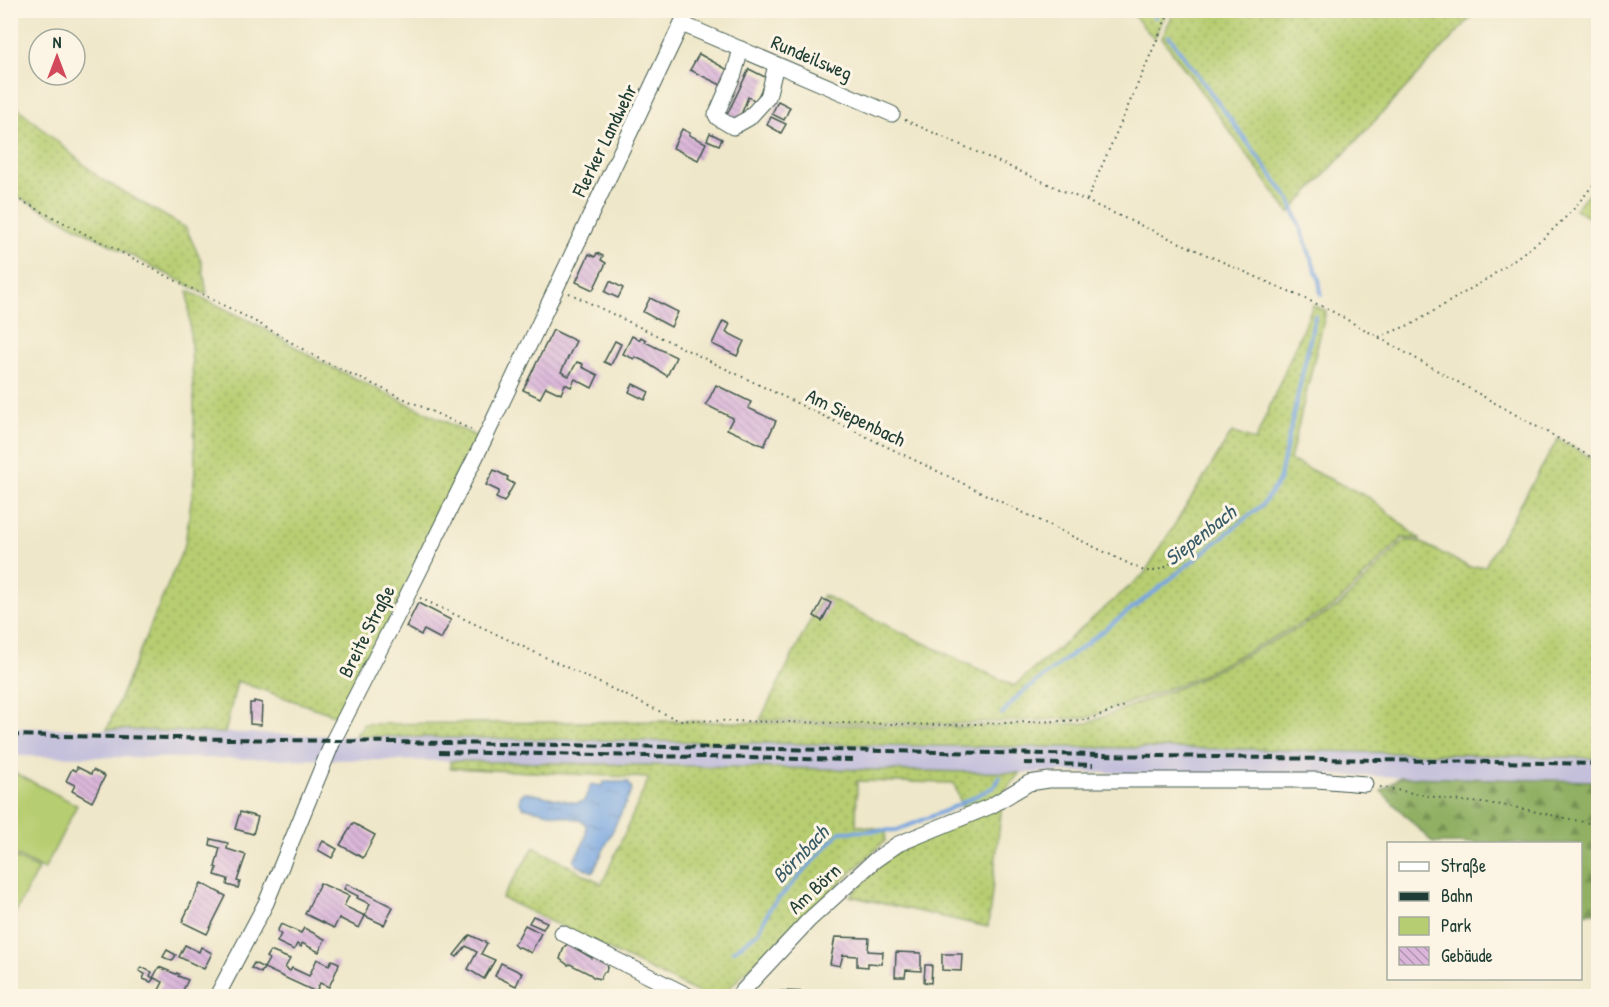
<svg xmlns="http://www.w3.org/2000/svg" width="1609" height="1007" font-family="'Patrick Hand',sans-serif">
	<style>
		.railway { fill: #c4c0db }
		.green { fill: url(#green-dots); stroke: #6b8552; stroke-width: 1.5 }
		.forest { fill: url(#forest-firs); stroke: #58764c; stroke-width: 1.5 }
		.pitch { fill: #b7cd71; stroke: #6b8552; stroke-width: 1.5 }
		.water { fill: url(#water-ripples); stroke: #4b718a; stroke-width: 1.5 }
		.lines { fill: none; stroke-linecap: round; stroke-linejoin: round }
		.stream { stroke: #77a5e0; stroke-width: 4 }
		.building { fill: url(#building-back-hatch) }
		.minor-casing { stroke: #3e564a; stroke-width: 17 }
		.path { stroke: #3e564a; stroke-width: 2; stroke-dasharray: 1.5 4.5; stroke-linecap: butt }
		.minor { stroke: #fff; stroke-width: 15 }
		.rail { stroke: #1f3d34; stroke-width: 4; stroke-dasharray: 9 4.5; stroke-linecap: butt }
		.labels { text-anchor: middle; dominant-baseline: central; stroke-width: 6; stroke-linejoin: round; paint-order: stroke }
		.street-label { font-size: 20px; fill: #1f3d34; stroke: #fcf5e5 }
		.water-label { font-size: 21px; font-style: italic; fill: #395c68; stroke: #fcf5e5 }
	</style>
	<defs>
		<pattern id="green-dots" width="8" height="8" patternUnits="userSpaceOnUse" patternTransform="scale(1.5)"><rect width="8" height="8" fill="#b7cd71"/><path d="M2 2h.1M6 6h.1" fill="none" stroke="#94a85e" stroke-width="1.8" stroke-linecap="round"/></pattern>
		<pattern id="forest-firs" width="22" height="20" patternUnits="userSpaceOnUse" patternTransform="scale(1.5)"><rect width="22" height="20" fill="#91b063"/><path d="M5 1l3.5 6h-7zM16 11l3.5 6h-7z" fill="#769052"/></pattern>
		<pattern id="water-ripples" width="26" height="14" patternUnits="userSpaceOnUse" patternTransform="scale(1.5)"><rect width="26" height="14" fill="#77a5e0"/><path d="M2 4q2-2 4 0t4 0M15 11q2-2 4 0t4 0" fill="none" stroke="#6188b6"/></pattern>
		<pattern id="building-back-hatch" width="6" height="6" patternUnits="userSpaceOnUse" patternTransform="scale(1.5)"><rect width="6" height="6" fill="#dbb6da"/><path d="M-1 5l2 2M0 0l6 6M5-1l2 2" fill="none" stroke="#b195b2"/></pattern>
	</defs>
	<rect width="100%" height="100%" fill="#fcf5e5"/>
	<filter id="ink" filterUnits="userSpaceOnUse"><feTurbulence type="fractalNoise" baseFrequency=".0167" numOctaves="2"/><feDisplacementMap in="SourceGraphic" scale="12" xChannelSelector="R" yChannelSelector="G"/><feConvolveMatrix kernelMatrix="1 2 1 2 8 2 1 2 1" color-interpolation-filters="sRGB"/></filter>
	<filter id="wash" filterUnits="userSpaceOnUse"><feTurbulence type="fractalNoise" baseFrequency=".008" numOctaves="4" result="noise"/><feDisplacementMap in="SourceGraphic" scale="24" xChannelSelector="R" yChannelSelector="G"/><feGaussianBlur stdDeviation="1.35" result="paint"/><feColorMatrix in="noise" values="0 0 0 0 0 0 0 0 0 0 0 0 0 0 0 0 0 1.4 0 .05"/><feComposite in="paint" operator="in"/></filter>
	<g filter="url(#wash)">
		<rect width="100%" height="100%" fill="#efe7c9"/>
		<path class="railway" d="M 11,727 L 355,736 L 937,746 L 1242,749 L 1598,758 L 1598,781 L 1319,775 L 1051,772 L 1020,773 L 450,761 L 11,756 Z"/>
		<g class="green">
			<path d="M 1130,11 L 1167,11 L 1154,39 Z"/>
			<path d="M 1174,11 L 1174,10 L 1477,11 L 1289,213 L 1162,38 Z"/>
			<path d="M 11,102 L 101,179 L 186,228 L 202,263 L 207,295 L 11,193 Z"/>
			<path d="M 1598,182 L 1598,223 L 1575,209 Z"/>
			<path d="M 188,291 L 258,325 L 321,362 L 480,438 L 340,717 L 237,681 L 225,733 L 107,729 L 185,544 L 195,473 L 194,404 Z"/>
			<path d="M 1313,305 L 1326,311 L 1290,460 L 1370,498 L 1420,539 L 1403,538 L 1335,606 L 1192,680 L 1087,718 L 949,724 L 760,720 L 823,595 L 1014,686 L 1144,574 L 1232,432 L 1255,441 Z"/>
			<path d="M 1558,439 L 1598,462 L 1598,758 L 1242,749 L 937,746 L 355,736 L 364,724 L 677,721 L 947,727 L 1087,723 L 1193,682 L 1337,608 L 1405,540 L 1420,542 L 1469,567 L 1485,566 Z"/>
			<path d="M 450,761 L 1020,773 L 1001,796 L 963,810 L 954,783 L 857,781 L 856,825 L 886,830 L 885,841 L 741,976 L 722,996 L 705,996 L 502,898 L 534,847 L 602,884 L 649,778 L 450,768 Z"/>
			<path d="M 1002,804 L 988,927 L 850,896 L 893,853 Z"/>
		</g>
		<path class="forest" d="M 1400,777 L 1598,781 L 1598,913 L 1592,912 L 1581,913 L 1580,844 L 1433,843 L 1381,791 Z"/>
		<g class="pitch">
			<path d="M 13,772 L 77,805 L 44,870 L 11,853 L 10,776 Z"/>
			<path d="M 11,856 L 38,869 L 11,921 Z"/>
		</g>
		<path class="water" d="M 603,782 L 628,782 L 632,790 L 593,872 L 576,865 L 574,859 C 582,847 589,837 585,823 L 580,820 L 523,807 L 520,803 L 520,796 L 525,792 L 529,793 L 577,803 L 584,801 L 591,784 L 602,786 Z"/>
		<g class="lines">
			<g class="stream">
				<path d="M 1151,10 L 1155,17"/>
				<path d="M 1169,36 L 1290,200 L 1319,279 L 1321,294"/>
				<path d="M 1002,714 L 1018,696 L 1164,584 L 1262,505 L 1279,481 L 1315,316"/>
				<path d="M 733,951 L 759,932 L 770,908 L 840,832 L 897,830 L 947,810 L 994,787 L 1000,777"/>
			</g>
		</g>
		<g id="blocks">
			<g class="building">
				<path d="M 699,54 L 730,71 L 723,86 L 690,70 Z"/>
				<path d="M 749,69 L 767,78 L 756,101 L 748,97 L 737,125 L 725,119 Z"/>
				<path d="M 778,101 L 790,107 L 784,120 L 772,114 Z"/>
				<path d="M 771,117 L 786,124 L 781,133 L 767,125 Z"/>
				<path d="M 682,129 L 690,133 L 689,135 L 706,143 L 698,160 L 673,148 Z"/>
				<path d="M 710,133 L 722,139 L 719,145 L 707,140 Z"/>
				<path d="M 597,253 L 603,256 L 601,260 L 606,263 L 593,290 L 576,282 L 589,254 L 595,257 Z"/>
				<path d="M 610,281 L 623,288 L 618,298 L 605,292 Z"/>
				<path d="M 650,298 L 678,312 L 671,327 L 643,312 Z"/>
				<path d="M 723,321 L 730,324 L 726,332 L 744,341 L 737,356 L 712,344 Z"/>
				<path d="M 553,330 L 576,341 L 561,372 L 569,376 L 577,362 L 583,364 L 582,367 L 598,375 L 592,388 L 575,379 L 571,387 L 565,384 L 561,394 L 546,387 L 540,398 L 523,390 Z"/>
				<path d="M 632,336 L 639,340 L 641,337 L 646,340 L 645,342 L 676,357 L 667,376 L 644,361 L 635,357 L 634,359 L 623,354 Z"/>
				<path d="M 615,341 L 621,344 L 611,365 L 604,362 Z"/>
				<path d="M 633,384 L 649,392 L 645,400 L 629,392 Z"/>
				<path d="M 716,385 L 751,402 L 748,408 L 776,421 L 764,446 L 727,429 L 733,418 L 706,405 Z"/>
				<path d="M 494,470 L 508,477 L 507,480 L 514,484 L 504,502 L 496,498 L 499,491 L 486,485 Z"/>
				<path d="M 823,599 L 831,603 L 822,621 L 814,616 Z"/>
				<path d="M 418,603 L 451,620 L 441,639 L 424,630 L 421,635 L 406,627 Z"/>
				<path d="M 254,701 L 262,703 L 261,725 L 250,724 L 250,703 L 254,703 Z"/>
				<path d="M 77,767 L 91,774 L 93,770 L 105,776 L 92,802 L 72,791 L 75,785 L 66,781 L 72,769 L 76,771 Z"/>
				<path d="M 240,812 L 258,817 L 253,834 L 235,829 Z"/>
				<path d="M 353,823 L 375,835 L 363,858 L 340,845 Z"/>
				<path d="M 211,839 L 228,843 L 227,849 L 246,855 L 237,881 L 240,882 L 238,888 L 227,885 L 228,879 L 215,875 L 217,868 L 215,867 L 220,848 L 210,845 Z"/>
				<path d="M 323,841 L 337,849 L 332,858 L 318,850 Z"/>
				<path d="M 201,883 L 226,896 L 207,934 L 182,922 Z"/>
				<path d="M 320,883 L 349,896 L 344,906 L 365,916 L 370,904 L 357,898 L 358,896 L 344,889 L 347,884 L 393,907 L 384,925 L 365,916 L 359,928 L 339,918 L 334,928 L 305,914 Z"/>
				<path d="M 533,916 L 547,922 L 543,929 L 529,923 Z"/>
				<path d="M 281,924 L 301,933 L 304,928 L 325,939 L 319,952 L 302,943 L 301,947 L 297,944 L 294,950 L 277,942 L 281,934 L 277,932 Z"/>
				<path d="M 525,925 L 541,933 L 531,953 L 520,947 L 517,948 L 513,944 L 517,940 Z"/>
				<path d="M 470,935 L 487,943 L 481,954 L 495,960 L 484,979 L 468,969 L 477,952 L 466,946 L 457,957 L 454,955 Z"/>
				<path d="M 835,937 L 869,938 L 868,951 L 883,952 L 882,964 L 868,963 L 868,967 L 857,966 L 857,956 L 843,955 L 840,966 L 830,964 Z"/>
				<path d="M 568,944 L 592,958 L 593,956 L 608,964 L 606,972 L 604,972 L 600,979 L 593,977 L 590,974 L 570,964 L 568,965 L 560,959 L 564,947 Z"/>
				<path d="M 185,945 L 199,952 L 201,947 L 212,953 L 204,969 L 179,957 Z"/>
				<path d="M 167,950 L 176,955 L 172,961 L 163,957 Z"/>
				<path d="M 270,951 L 290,959 L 285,968 L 290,971 L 292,968 L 309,976 L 317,959 L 329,965 L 332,960 L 339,963 L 338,967 L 329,987 L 320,983 L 316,992 L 264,968 L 269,959 L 266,957 Z"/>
				<path d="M 896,952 L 921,953 L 921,971 L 906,970 L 905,977 L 895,977 Z"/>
				<path d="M 942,954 L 962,954 L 961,971 L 942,970 Z"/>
				<path d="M 254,963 L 264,968 L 261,973 L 251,968 Z"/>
				<path d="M 501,963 L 522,973 L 516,986 L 495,976 Z"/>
				<path d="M 925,965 L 932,965 L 931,983 L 924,982 Z"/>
				<path d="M 141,967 L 152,972 L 150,976 L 153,978 L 159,967 L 176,974 L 177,973 L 179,974 L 178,976 L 188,980 L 180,996 L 156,996 L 163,982 L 154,978 L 151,982 L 143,979 L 145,974 L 139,971 Z"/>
				<path d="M 781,991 L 810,992 L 810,996 L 780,996 Z"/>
			</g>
		</g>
	</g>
	<g filter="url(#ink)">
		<use href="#blocks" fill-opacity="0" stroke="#3e564a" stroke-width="1.5"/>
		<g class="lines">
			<g class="minor-casing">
				<g id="minor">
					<path d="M 682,24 L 892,114"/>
					<path d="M 741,49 L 734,74 L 716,115 L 718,118 L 733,127 L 749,118 L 768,97 L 776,65"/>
					<path d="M 562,933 L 689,996"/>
					<path d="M 217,996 L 266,903 L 333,741 L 403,604 L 485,438 L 688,10"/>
					<path d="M 738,996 L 809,920 L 875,860 L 898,844 L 991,806 L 1029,783 L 1049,780 L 1317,780 L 1365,784"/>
				</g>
			</g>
			<g class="path">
				<path d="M 905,120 L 1328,309 L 1598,461"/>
				<path d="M 10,195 L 260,324 L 323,361 L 472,430"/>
				<path d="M 1087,200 L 1170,10"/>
				<path d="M 569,293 L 1144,571 L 1155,571 L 1168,566 L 1232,503"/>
				<path d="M 1379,337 L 1414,323 L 1490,277 L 1545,237 L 1572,211 L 1598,179"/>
				<path d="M 420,598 L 678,720 L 948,725 L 1087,720 L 1125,706"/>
				<path d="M 1380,787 L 1451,800 L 1504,805 L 1598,825"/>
			</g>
			<use href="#minor" class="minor"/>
			<g class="rail">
				<path d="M 10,735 L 1598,764"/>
				<path d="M 439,752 L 856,760"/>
				<path d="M 1024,763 L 1093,765"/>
			</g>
		</g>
	</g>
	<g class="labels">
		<g class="street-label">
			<text transform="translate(812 57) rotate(23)">Rundeilsweg</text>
			<text transform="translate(604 140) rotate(-64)">Flerker Landwehr</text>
			<text transform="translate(856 417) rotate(26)">Am Siepenbach</text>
			<text transform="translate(366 631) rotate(-63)">Breite Straße</text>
			<text transform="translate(814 888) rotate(-43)">Am Börn</text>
		</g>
		<g class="water-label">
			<text transform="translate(1200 535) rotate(-38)">Siepenbach</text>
			<text transform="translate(800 854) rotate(-46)">Börnbach</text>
		</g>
	</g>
	<rect width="1609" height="1007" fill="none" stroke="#fcf5e5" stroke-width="36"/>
	<rect x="1387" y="842" width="195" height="138" fill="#fcf5e5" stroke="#a4ab9e" stroke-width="1.5"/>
	<rect x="1399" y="862" width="30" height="9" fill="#ffffff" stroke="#a4ab9e" stroke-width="1.5"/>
	<text x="1441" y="872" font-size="18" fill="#1f3d34">Straße</text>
	<rect x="1399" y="892" width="30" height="9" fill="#1f3d34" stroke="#a4ab9e" stroke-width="1.5"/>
	<text x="1441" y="902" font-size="18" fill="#1f3d34">Bahn</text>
	<rect x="1399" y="917" width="30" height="18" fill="#b7cd71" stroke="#a4ab9e" stroke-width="1.5"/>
	<text x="1441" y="932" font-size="18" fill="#1f3d34">Park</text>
	<rect x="1399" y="947" width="30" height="18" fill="url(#building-back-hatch)" stroke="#a4ab9e" stroke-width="1.5"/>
	<text x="1441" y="962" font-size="18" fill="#1f3d34">Gebäude</text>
	<g transform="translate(57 57)"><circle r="28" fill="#fcf5e5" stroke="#a4ab9e" stroke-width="1.5"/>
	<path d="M0-4.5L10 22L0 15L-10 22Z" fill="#d1495b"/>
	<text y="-9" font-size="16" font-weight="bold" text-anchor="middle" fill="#1f3d34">N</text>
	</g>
</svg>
